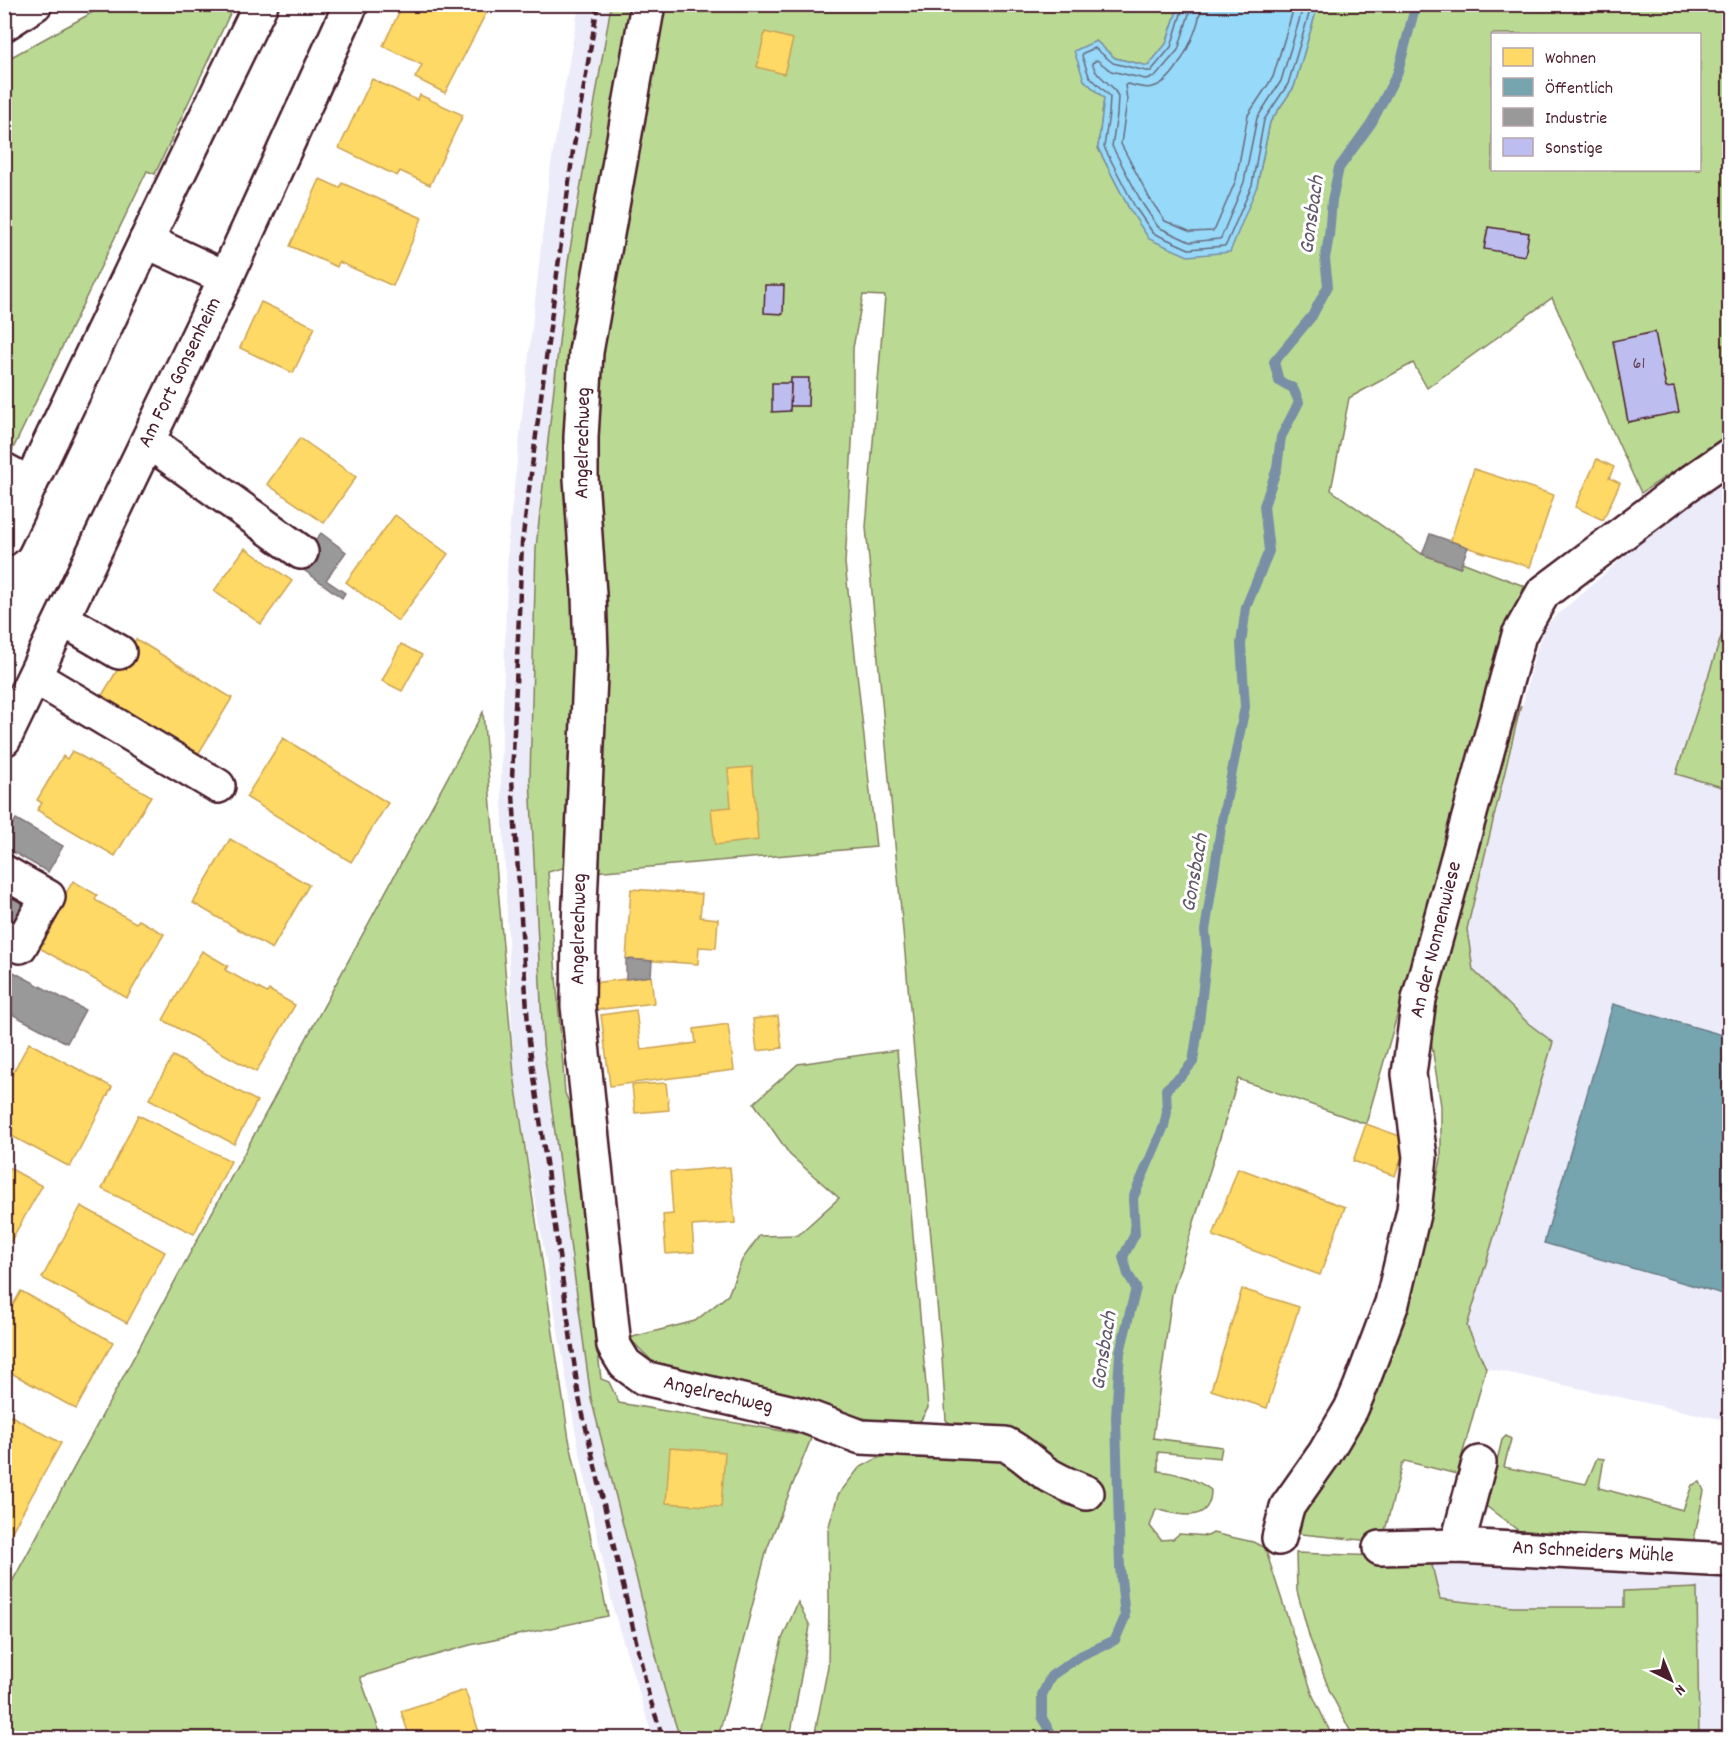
<svg xmlns="http://www.w3.org/2000/svg" width="1734" height="1743" font-family="Dekko,sans-serif">
	<style>
		.built { fill: #ecebfa }
		.green { fill: #bada93; stroke: #827c5f; stroke-width: 1.5; fill-rule: evenodd }
		.water { fill: #96d9f8; stroke: #788fa6; stroke-width: 1.5 }
		.homes { fill: #ffd966; stroke: #c9a154; stroke-width: 1.5 }
		.public { fill: #76a5af; stroke: #697d87; stroke-width: 1.5 }
		.industry { fill: #999; stroke: #817478; stroke-width: 1.5 }
		.lines { fill: none; stroke-linecap: round; stroke-linejoin: round }
		.shore { stroke: #68697d; stroke-width: 1.5 }
		.stream { stroke: #788fa6; stroke-width: 10 }
		.building { fill: #bebdef; stroke: #4a1f2b; stroke-width: 1.5 }
		.minor-casing { stroke: #4a1f2b; stroke-width: 38 }
		.major-casing { stroke: #4a1f2b; stroke-width: 38 }
		.minor { stroke: #fff; stroke-width: 33 }
		.major { stroke: #fff; stroke-width: 33 }
		.rail { stroke: #4a1f2b; stroke-width: 4.5; stroke-dasharray: 9 4.5; stroke-linecap: butt }
		.labels { text-anchor: middle; dominant-baseline: central; stroke-width: 6; stroke-linejoin: round; paint-order: stroke }
		.number-label { font-size: 18px; fill: #67465c }
		.street-label { font-size: 21px; fill: #4a1f2b; stroke: #fff }
		.water-label { font-size: 22px; font-style: italic; fill: #615768; stroke: #fff }
	</style>
	<rect width="100%" height="100%" fill="#fff"/>
	<filter id="ink" filterUnits="userSpaceOnUse"><feTurbulence type="fractalNoise" baseFrequency=".0167" numOctaves="2"/><feDisplacementMap in="SourceGraphic" scale="12" xChannelSelector="R" yChannelSelector="G"/><feConvolveMatrix kernelMatrix="1 2 1 2 8 2 1 2 1" color-interpolation-filters="sRGB"/></filter>
	<g filter="url(#ink)">
		<g class="built">
			<path d="M 579,5 L 610,5 L 568,262 L 536,548 L 530,778 L 543,1044 L 591,1398 L 665,1691 L 680,1738 L 653,1738 L 614,1612 L 576,1435 L 514,1075 L 501,778 L 508,541 L 549,176 Z"/>
			<path d="M 1729,465 L 1729,1421 L 1486,1368 L 1467,1326 L 1553,1042 L 1529,1024 L 1473,970 L 1467,929 L 1537,647 L 1547,624 Z"/>
			<path d="M 1431,1561 L 1514,1568 L 1729,1578 L 1729,1738 L 1397,1738 Z"/>
		</g>
		<g class="green">
			<path d="M 104,5 L 234,5 L 155,174 L 147,171 L 10,455 L 8,457 L 4,457 L 4,61 L 86,16 Z"/>
			<path d="M 611,5 L 636,5 L 575,560 L 574,865 L 548,872 L 565,1093 L 570,1105 L 601,1379 L 609,1382 L 619,1403 L 812,1436 L 767,1549 L 718,1738 L 680,1738 L 665,1691 L 591,1398 L 543,1044 L 530,778 L 536,548 L 568,262 Z"/>
			<path d="M 658,5 L 1179,5 L 1166,44 L 1148,66 L 1115,58 L 1096,41 L 1084,80 L 1104,98 L 1098,148 L 1130,210 L 1257,186 L 1270,122 L 1294,87 L 1318,5 L 1729,5 L 1729,440 L 1671,473 L 1641,493 L 1552,298 L 1427,388 L 1413,363 L 1349,398 L 1331,490 L 1422,554 L 1460,568 L 1462,562 L 1524,586 L 1411,967 L 1366,1124 L 1238,1079 L 1172,1294 L 1153,1438 L 1222,1447 L 1220,1458 L 1158,1452 L 1158,1471 C 1178,1473 1195,1478 1211,1490 C 1211,1525 1178,1515 1156,1509 L 1150,1526 L 1161,1540 L 1173,1539 L 1179,1534 L 1208,1536 L 1213,1533 L 1253,1542 L 1265,1548 L 1313,1696 L 1333,1738 L 814,1738 L 828,1666 L 829,1600 L 828,1529 L 838,1495 L 859,1468 L 878,1458 L 898,1454 L 995,1453 L 1053,1494 C 1058,1504 1066,1506 1075,1506 L 1092,1486 L 1082,1471 L 1061,1467 L 962,1432 L 946,1420 L 942,1358 L 866,527 L 885,296 L 863,295 L 853,348 L 853,426 L 845,563 L 876,847 L 594,872 L 591,439 L 598,336 ZM 1492,34 L 1700,34 L 1700,170 L 1492,170 Z"/>
			<path d="M 1729,613 L 1729,789 L 1676,774 Z"/>
			<path d="M 1521,705 L 1467,929 L 1473,970 L 1529,1024 L 1553,1042 L 1467,1326 L 1486,1368 L 1457,1474 L 1405,1461 L 1402,1465 L 1382,1542 L 1301,1534 L 1294,1528 L 1295,1517 L 1356,1423 L 1395,1344 L 1422,1248 L 1441,1159 L 1441,1106 L 1427,1013 L 1461,876 Z"/>
			<path d="M 483,712 L 514,1075 L 569,1439 L 608,1616 L 470,1645 L 360,1677 L 382,1738 L 8,1738 L 4,1732 L 5,1595 Z"/>
			<path d="M 897,1050 L 928,1408 L 921,1420 L 906,1430 L 886,1423 L 666,1375 L 629,1338 L 695,1321 L 728,1295 L 742,1260 L 759,1236 L 798,1235 L 839,1198 L 790,1155 L 754,1103 L 798,1064 Z"/>
			<path d="M 1506,1436 L 1511,1439 L 1504,1467 L 1586,1484 L 1597,1458 L 1604,1459 L 1599,1488 L 1683,1510 L 1692,1485 L 1700,1482 L 1704,1491 L 1694,1540 L 1519,1531 L 1486,1506 L 1502,1440 Z"/>
			<path d="M 1296,1553 L 1379,1556 L 1399,1564 L 1431,1561 L 1440,1599 L 1513,1607 L 1624,1607 L 1624,1591 L 1697,1588 L 1699,1738 L 1354,1738 L 1330,1692 L 1310,1639 L 1297,1591 Z"/>
			<path d="M 798,1602 L 810,1626 L 790,1738 L 759,1738 L 782,1639 Z"/>
		</g>
		<path class="water" d="M 1179,5 L 1318,5 L 1294,87 L 1270,122 L 1257,186 L 1230,252 L 1188,256 L 1149,239 L 1130,210 L 1098,148 L 1104,98 L 1084,80 L 1074,51 L 1096,41 L 1115,58 L 1148,66 L 1166,44 Z"/>
		<g class="homes">
			<path d="M 403,4 L 436,4 L 451,12 L 455,4 L 469,4 L 486,13 L 445,93 L 415,78 L 422,65 L 383,46 Z"/>
			<path d="M 765,32 L 793,39 L 784,74 L 757,67 Z"/>
			<path d="M 372,79 L 417,100 L 420,95 L 463,115 L 430,185 L 400,171 L 397,176 L 339,148 Z"/>
			<path d="M 320,179 L 340,188 L 342,183 L 422,218 L 393,286 L 339,262 L 337,267 L 290,246 Z"/>
			<path d="M 261,302 L 315,327 L 293,373 L 240,348 Z"/>
			<path d="M 300,438 L 356,477 L 324,523 L 267,484 Z"/>
			<path d="M 1597,459 L 1614,467 L 1609,478 L 1620,483 L 1603,520 L 1575,507 Z"/>
			<path d="M 1474,469 L 1554,495 L 1530,567 L 1450,542 Z"/>
			<path d="M 395,515 L 448,554 L 398,621 L 346,582 Z"/>
			<path d="M 245,548 L 292,581 L 261,624 L 214,591 Z"/>
			<path d="M 136,639 L 232,698 L 197,756 L 101,697 Z"/>
			<path d="M 401,644 L 422,655 L 402,691 L 382,681 Z"/>
			<path d="M 283,738 L 388,803 L 351,862 L 246,797 Z"/>
			<path d="M 72,751 L 151,796 L 115,856 L 37,810 L 42,803 L 37,800 L 63,756 L 67,759 Z"/>
			<path d="M 752,767 L 758,840 L 715,845 L 711,809 L 731,807 L 728,769 Z"/>
			<path d="M 230,839 L 309,885 L 272,949 L 193,903 Z"/>
			<path d="M 73,881 L 97,895 L 95,900 L 136,923 L 139,920 L 164,934 L 127,998 L 36,946 Z"/>
			<path d="M 631,889 L 702,894 L 700,917 L 718,919 L 716,948 L 699,947 L 698,964 L 626,959 Z"/>
			<path d="M 202,951 L 228,966 L 225,970 L 267,993 L 269,990 L 295,1005 L 256,1072 L 163,1020 Z"/>
			<path d="M 651,976 L 654,1003 L 596,1010 L 592,983 Z"/>
			<path d="M 636,1010 L 641,1050 L 696,1043 L 694,1029 L 728,1024 L 734,1070 L 610,1086 L 601,1015 Z"/>
			<path d="M 778,1016 L 782,1048 L 757,1051 L 753,1019 Z"/>
			<path d="M 29,1043 L 112,1087 L 70,1167 L 4,1132 L 4,1089 Z"/>
			<path d="M 173,1056 L 257,1101 L 234,1144 L 149,1099 Z"/>
			<path d="M 666,1083 L 669,1110 L 635,1113 L 632,1085 Z"/>
			<path d="M 138,1115 L 231,1161 L 194,1234 L 102,1189 Z"/>
			<path d="M 1366,1124 L 1408,1139 L 1395,1176 L 1353,1161 Z"/>
			<path d="M 4,1165 L 42,1186 L 4,1253 Z"/>
			<path d="M 730,1167 L 735,1223 L 692,1226 L 694,1252 L 666,1254 L 663,1215 L 673,1214 L 670,1172 Z"/>
			<path d="M 1238,1168 L 1345,1207 L 1320,1275 L 1213,1236 Z"/>
			<path d="M 81,1206 L 165,1252 L 127,1323 L 42,1278 Z"/>
			<path d="M 1242,1289 L 1299,1307 L 1267,1408 L 1211,1390 Z"/>
			<path d="M 21,1291 L 113,1342 L 76,1409 L 4,1369 L 4,1320 Z"/>
			<path d="M 4,1412 L 61,1443 L 6,1542 L 4,1541 Z"/>
			<path d="M 670,1448 L 725,1452 L 721,1507 L 666,1503 Z"/>
			<path d="M 465,1690 L 481,1738 L 410,1738 L 401,1711 Z"/>
		</g>
		<path class="public" d="M 1613,1004 L 1730,1037 L 1730,1296 L 1544,1243 Z"/>
		<g class="industry">
			<path d="M 321,533 L 346,552 L 326,580 L 345,593 L 342,598 L 297,565 Z"/>
			<path d="M 1430,534 L 1468,547 L 1460,568 L 1422,554 Z"/>
			<path d="M 16,819 L 63,846 L 48,872 L 4,847 L 4,839 Z"/>
			<path d="M 4,886 L 27,898 L 9,929 L 4,926 Z"/>
			<path d="M 626,959 L 652,961 L 651,976 L 626,979 Z"/>
			<path d="M 4,967 L 85,1010 L 67,1043 L 4,1010 Z"/>
		</g>
		<g class="lines">
			<g class="shore">
				<path d="M 1184,4 L 1171,47 L 1151,71 L 1146,71 L 1113,63 L 1095,48 L 1083,53 L 1082,56 L 1089,76 L 1110,96 L 1109,114 L 1104,147 L 1135,207 L 1153,233 L 1189,249 L 1224,246 L 1226,245 L 1252,185 L 1264,120 L 1288,84 L 1312,4"/>
				<path d="M 1192,4 L 1178,50 L 1155,77 L 1145,79 L 1111,71 L 1097,60 L 1092,63 L 1096,72 L 1113,88 L 1118,96 L 1117,115 L 1112,146 L 1142,203 L 1158,227 L 1190,242 L 1219,239 L 1221,238 L 1244,182 L 1257,118 L 1281,81 L 1304,4"/>
				<path d="M 1201,4 C 1200,27 1178,78 1156,86 C 1147,90 1137,86 1128,84 L 1125,85 L 1127,100 L 1121,144 L 1150,199 L 1165,221 L 1191,232 L 1213,231 L 1215,229 L 1236,180 L 1248,115 L 1273,77 L 1295,4"/>
			</g>
			<path class="stream" d="M 1054,1738 L 1042,1718 L 1042,1695 L 1051,1676 L 1080,1656 L 1115,1640 L 1125,1617 L 1120,1568 L 1116,1417 L 1120,1352 L 1136,1288 L 1128,1274 L 1123,1257 L 1135,1234 L 1133,1198 L 1164,1126 L 1167,1112 L 1166,1089 L 1181,1076 L 1193,1062 L 1199,1023 L 1207,951 L 1205,931 L 1222,821 L 1245,707 L 1241,644 L 1246,607 L 1269,551 L 1264,506 L 1277,468 L 1281,437 L 1299,402 L 1293,388 L 1279,381 L 1274,362 L 1312,316 L 1328,286 L 1325,259 L 1329,236 L 1332,200 L 1339,168 L 1372,122 L 1398,72 L 1416,4"/>
		</g>
		<g class="building">
			<path d="M 1488,227 L 1529,233 L 1525,256 L 1484,249 Z"/>
			<path d="M 765,285 L 784,285 L 783,314 L 764,313 Z"/>
			<path d="M 1655,332 L 1666,388 L 1674,387 L 1679,412 L 1628,422 L 1613,341 Z"/>
			<path d="M 791,378 L 809,378 L 808,406 L 790,406 Z"/>
			<path d="M 772,383 L 791,383 L 790,411 L 772,412 Z"/>
		</g>
		<g class="lines">
			<g class="minor-casing">
				<g id="minor">
					<path d="M 648,4 L 586,352 L 581,437 L 581,478 L 589,594 L 591,653 L 579,926 L 578,1006 L 614,1346 L 625,1364 L 644,1378 L 802,1415 L 861,1437 L 1005,1444 C 1020,1451 1031,1463 1044,1472 C 1057,1481 1073,1487 1087,1493"/>
					<path d="M 146,241 L 226,278"/>
					<path d="M 148,441 L 301,552"/>
					<path d="M 4,470 L 30,484"/>
					<path d="M 4,539 L 168,195 L 261,4"/>
					<path d="M 76,627 L 119,652"/>
					<path d="M 35,677 L 218,786"/>
					<path d="M 4,739 L 226,278 L 351,4"/>
					<path d="M 4,872 L 48,897 L 20,946 L 4,937"/>
					<path d="M 1279,1538 L 1287,1507 L 1325,1453 L 1351,1409 L 1360,1388 L 1392,1303 L 1414,1210 L 1420,1157 L 1409,1074 L 1419,999 L 1519,635 L 1543,593 L 1688,484 L 1730,455"/>
					<path d="M 1457,1546 L 1479,1463"/>
					<path d="M 1380,1548 L 1457,1546 L 1730,1560"/>
				</g>
			</g>
			<g class="major-casing">
				<path id="major" d="M 4,24 L 35,4"/>
			</g>
			<use href="#minor" class="minor"/>
			<use href="#major" class="major"/>
			<path class="rail" d="M 598,4 L 573,151 L 522,543 L 512,779 L 529,1041 L 579,1398 L 649,1696 L 663,1738"/>
		</g>
	</g>
	<g class="labels">
		<g class="number-label">
			<text x="1639" y="364">61</text>
		</g>
		<g class="street-label">
			<text transform="translate(181 373) rotate(-64)">Am Fort Gonsenheim</text>
			<text transform="translate(584 443) rotate(-89)">Angelrechweg</text>
			<text transform="translate(580 929) rotate(-89)">Angelrechweg</text>
			<text transform="translate(1437 940) rotate(-76)">An der Nonnenwiese</text>
			<text transform="translate(718 1396) rotate(13)">Angelrechweg</text>
			<text transform="translate(1593 1553) rotate(3)">An Schneiders Mühle</text>
		</g>
		<g class="water-label">
			<text transform="translate(1313 215) rotate(-82)">Gonsbach</text>
			<text transform="translate(1196 873) rotate(-80)">Gonsbach</text>
			<text transform="translate(1105 1351) rotate(-81)">Gonsbach</text>
		</g>
	</g>
	<rect width="1734" height="1743" fill="none" stroke="#fff" stroke-width="24"/>
	<rect x="12" y="12" width="1710" height="1719" fill="none" stroke="#4a1f2b" stroke-width="2" filter="url(#ink)"/>
	<rect x="1491" y="33" width="210" height="138" fill="#ffffff" stroke="#b7a5aa" stroke-width="1.5"/>
	<rect x="1503" y="48" width="30" height="18" fill="#ffd966" stroke="#b7a5aa" stroke-width="1.5"/>
	<text x="1545" y="63" font-size="18" fill="#4a1f2b">Wohnen</text>
	<rect x="1503" y="78" width="30" height="18" fill="#76a5af" stroke="#b7a5aa" stroke-width="1.5"/>
	<text x="1545" y="93" font-size="18" fill="#4a1f2b">Öffentlich</text>
	<rect x="1503" y="108" width="30" height="18" fill="#999999" stroke="#b7a5aa" stroke-width="1.5"/>
	<text x="1545" y="123" font-size="18" fill="#4a1f2b">Industrie</text>
	<rect x="1503" y="138" width="30" height="18" fill="#bebdef" stroke="#b7a5aa" stroke-width="1.5"/>
	<text x="1545" y="153" font-size="18" fill="#4a1f2b">Sonstige</text>
	<g transform="translate(1671 1680) rotate(137)" stroke="#ffffff" stroke-width="4.5" paint-order="stroke">
	<path d="M0-4.5L10 22L0 15L-10 22Z" fill="#4a1f2b"/>
	<text y="-9" font-size="16" font-weight="bold" text-anchor="middle" fill="#4a1f2b">N</text>
	</g>
</svg>
